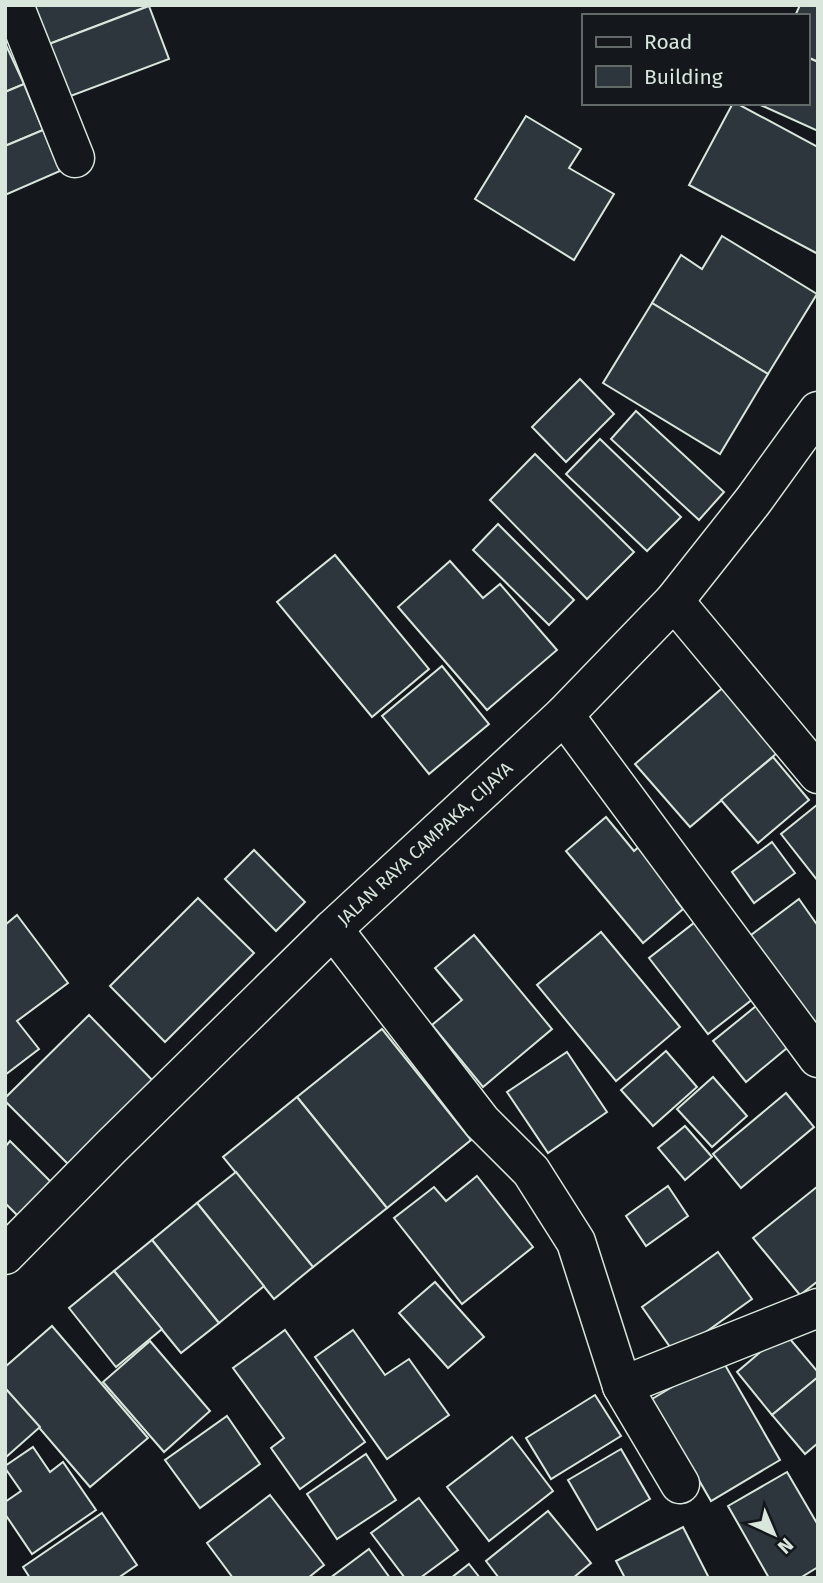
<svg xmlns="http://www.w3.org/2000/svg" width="823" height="1583" font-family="'Fira Sans',sans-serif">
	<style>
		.building { fill: #2c363c; stroke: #d8e6dc; stroke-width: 2 }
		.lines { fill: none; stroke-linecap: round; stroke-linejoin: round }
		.minor-casing { stroke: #d8e6dc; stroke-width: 41 }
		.primary-casing { stroke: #d8e6dc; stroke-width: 41 }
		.minor { stroke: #14181c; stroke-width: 38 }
		.primary { stroke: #14181c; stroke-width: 38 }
		.labels { text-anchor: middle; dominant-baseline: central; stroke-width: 5; stroke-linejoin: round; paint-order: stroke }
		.street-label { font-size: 18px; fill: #d8e6dc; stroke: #14181c }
	</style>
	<rect width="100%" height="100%" fill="#14181c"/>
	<g class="building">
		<path d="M 34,5 L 151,5 L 49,44 Z"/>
		<path d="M 800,5 L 818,5 L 818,62 L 807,57 L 807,16 L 795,16 Z"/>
		<path d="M 149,6 L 169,59 L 68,97 L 49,44 Z"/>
		<path d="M 5,43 L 24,84 L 5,92 Z"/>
		<path d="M 807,57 L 818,62 L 818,131 L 756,103 L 807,103 Z"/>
		<path d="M 24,84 L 43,130 L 5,146 L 5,92 Z"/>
		<path d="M 733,103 L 736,103 L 818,147 L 818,254 L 689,185 Z"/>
		<path d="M 526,116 L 581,149 L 569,168 L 614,194 L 574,260 L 475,199 Z"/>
		<path d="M 43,130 L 60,171 L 5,195 L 5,146 Z"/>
		<path d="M 722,236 L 817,294 L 768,374 L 652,303 L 681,255 L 702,269 Z"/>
		<path d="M 652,303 L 768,374 L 720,454 L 603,383 Z"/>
		<path d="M 580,379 L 614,414 L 566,462 L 532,427 Z"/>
		<path d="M 636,411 L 724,492 L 699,520 L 611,439 Z"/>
		<path d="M 600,439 L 681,517 L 647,551 L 566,474 Z"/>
		<path d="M 535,454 L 634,552 L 587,599 L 490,500 Z"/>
		<path d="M 498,524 L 574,600 L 549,625 L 473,550 Z"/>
		<path d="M 335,555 L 429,669 L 372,717 L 277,602 Z"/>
		<path d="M 450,561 L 483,598 L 500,584 L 557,650 L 487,710 L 398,607 Z"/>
		<path d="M 442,666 L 489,724 L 429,774 L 382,716 Z"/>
		<path d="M 727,684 L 783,748 L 690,827 L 635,764 Z"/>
		<path d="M 773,757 L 809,800 L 758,843 L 721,800 Z"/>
		<path d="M 818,804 L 818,881 L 781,834 Z"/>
		<path d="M 606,817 L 634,851 L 648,839 L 689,888 L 676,900 L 683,909 L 643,943 L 566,851 Z"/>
		<path d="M 772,842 L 795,873 L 754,903 L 732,872 Z"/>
		<path d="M 254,850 L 305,902 L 276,931 L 225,879 Z"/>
		<path d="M 198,898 L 254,953 L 165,1042 L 110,986 Z"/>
		<path d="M 799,899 L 818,926 L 818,1038 L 747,938 Z"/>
		<path d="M 17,915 L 68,983 L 17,1021 L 39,1049 L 5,1075 L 5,925 Z"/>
		<path d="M 699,919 L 758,995 L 708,1034 L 649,958 Z"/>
		<path d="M 601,932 L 680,1027 L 616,1081 L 537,985 Z"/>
		<path d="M 474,935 L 552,1029 L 483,1087 L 432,1025 L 462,1000 L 435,968 Z"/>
		<path d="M 761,1002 L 793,1043 L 746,1082 L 713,1041 Z"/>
		<path d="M 89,1015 L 158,1086 L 74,1170 L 5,1101 L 5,1098 Z"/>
		<path d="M 382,1029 L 471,1140 L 387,1208 L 297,1097 Z"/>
		<path d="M 666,1051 L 697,1087 L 653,1126 L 621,1090 Z"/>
		<path d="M 567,1052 L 607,1112 L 548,1153 L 507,1092 Z"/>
		<path d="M 713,1077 L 747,1116 L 712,1147 L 677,1109 Z"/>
		<path d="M 786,1093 L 814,1127 L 741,1188 L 713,1154 Z"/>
		<path d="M 297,1097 L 387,1208 L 313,1267 L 223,1157 Z"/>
		<path d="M 685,1126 L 712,1157 L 685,1180 L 658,1148 Z"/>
		<path d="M 10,1141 L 53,1184 L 20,1218 L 5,1203 L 5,1147 Z"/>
		<path d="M 236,1172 L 313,1267 L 274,1299 L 197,1203 Z"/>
		<path d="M 477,1176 L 533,1247 L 462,1304 L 394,1218 L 434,1187 L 446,1201 Z"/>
		<path d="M 668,1186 L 688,1216 L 646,1246 L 626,1216 Z"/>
		<path d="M 818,1186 L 818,1281 L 800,1295 L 753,1238 Z"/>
		<path d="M 197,1203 L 264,1286 L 219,1323 L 152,1240 Z"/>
		<path d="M 152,1240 L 219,1323 L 181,1353 L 114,1271 Z"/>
		<path d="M 718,1252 L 752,1299 L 675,1354 L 642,1307 Z"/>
		<path d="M 114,1271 L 162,1329 L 116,1367 L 69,1308 Z"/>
		<path d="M 435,1282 L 484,1337 L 448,1368 L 399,1313 Z"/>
		<path d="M 52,1326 L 148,1438 L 90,1487 L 5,1388 L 5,1367 Z"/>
		<path d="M 285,1330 L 365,1442 L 300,1489 L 271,1448 L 284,1438 L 233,1368 Z"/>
		<path d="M 353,1330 L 385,1375 L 409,1359 L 449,1415 L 387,1459 L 315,1357 Z"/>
		<path d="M 784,1332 L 818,1372 L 818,1377 L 772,1415 L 737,1372 Z"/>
		<path d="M 150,1341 L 210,1411 L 164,1452 L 103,1382 Z"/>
		<path d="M 721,1358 L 780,1460 L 711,1501 L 652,1399 Z"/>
		<path d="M 818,1377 L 818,1443 L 805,1454 L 772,1415 Z"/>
		<path d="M 5,1388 L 40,1427 L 5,1458 Z"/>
		<path d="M 595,1395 L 621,1436 L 551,1479 L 526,1438 Z"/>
		<path d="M 227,1416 L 260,1464 L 200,1508 L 165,1460 Z"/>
		<path d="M 512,1437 L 553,1491 L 489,1541 L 447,1487 Z"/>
		<path d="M 33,1447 L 50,1472 L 63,1462 L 96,1510 L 32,1554 L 5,1514 L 5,1502 L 21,1491 L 5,1468 L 5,1466 Z"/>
		<path d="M 621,1449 L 650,1499 L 597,1530 L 568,1480 Z"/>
		<path d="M 366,1454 L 396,1500 L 337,1539 L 307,1494 Z"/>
		<path d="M 787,1472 L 818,1525 L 818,1567 L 800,1578 L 769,1578 L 728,1506 Z"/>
		<path d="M 270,1495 L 324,1565 L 308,1578 L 233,1578 L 207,1543 Z"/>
		<path d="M 419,1498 L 458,1550 L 420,1578 L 405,1578 L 371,1533 Z"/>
		<path d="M 548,1511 L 591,1563 L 573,1578 L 499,1578 L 486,1561 Z"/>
		<path d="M 102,1513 L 137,1565 L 118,1578 L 30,1578 L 23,1567 Z"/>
		<path d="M 683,1527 L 709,1578 L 625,1578 L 616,1561 Z"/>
		<path d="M 369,1549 L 390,1578 L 330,1578 Z"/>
		<path d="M 469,1564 L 480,1578 L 451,1578 Z"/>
	</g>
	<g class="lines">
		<g class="minor-casing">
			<g id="minor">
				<path d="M 14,5 L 75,158"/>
				<path d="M 674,601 L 818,774"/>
				<path d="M 564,715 L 818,1058"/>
				<path d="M 333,929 L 482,1122 L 531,1171 L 576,1242 L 622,1386 L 680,1484"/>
				<path d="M 622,1386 L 818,1308"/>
			</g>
		</g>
		<g class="primary-casing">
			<g id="primary">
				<path id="s1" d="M 5,1255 L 111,1147 L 333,929 L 564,715 L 674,601 L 753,501 L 818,411"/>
			</g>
		</g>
		<use href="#minor" class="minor"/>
		<use href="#primary" class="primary"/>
	</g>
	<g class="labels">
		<g class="street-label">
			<text stroke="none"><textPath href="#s1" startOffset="588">JALAN RAYA CAMPAKA, CIJAYA</textPath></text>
		</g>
	</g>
	<rect width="823" height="1583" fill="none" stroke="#d8e6dc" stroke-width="14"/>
	<rect x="582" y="14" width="228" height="91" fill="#14181c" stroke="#626a69" stroke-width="2"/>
	<rect x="596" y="37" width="35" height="10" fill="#14181c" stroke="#626a69" stroke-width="2"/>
	<text x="644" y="49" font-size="21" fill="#d8e6dc">Road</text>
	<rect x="596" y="66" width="35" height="21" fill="#2c363c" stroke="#626a69" stroke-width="2"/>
	<text x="644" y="84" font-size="21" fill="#d8e6dc">Building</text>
	<g transform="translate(774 1534) rotate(136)" stroke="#14181c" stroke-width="5" paint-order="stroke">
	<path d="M0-5L12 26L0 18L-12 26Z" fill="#d8e6dc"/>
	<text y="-10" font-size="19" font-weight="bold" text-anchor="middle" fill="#d8e6dc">N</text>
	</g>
</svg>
